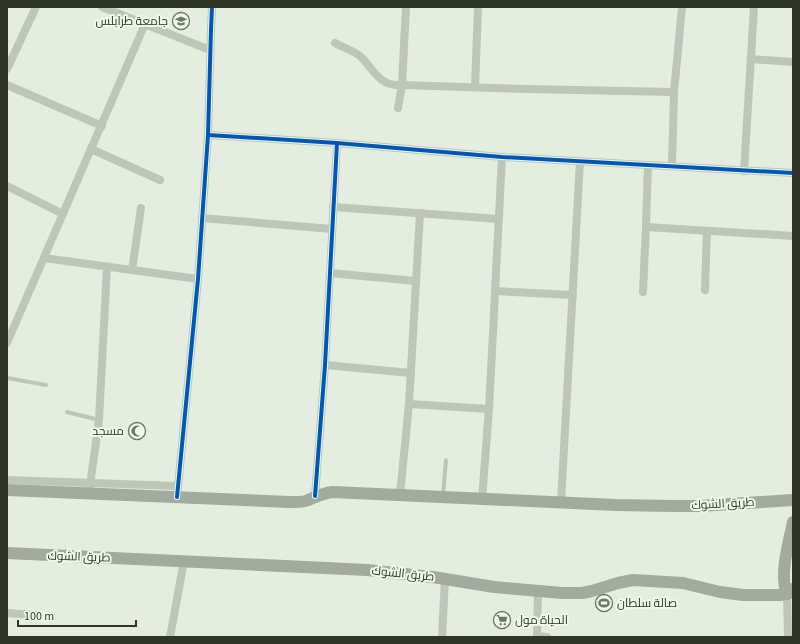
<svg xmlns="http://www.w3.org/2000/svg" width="800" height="644" font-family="'Source Sans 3',Cairo,sans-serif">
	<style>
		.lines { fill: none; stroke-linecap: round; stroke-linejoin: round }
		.service { stroke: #bec6b9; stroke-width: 4 }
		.minor { stroke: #bec6b9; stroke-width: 8 }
		.primary { stroke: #a3ab9e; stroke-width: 12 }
		.cycleway-casing { stroke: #ecfae7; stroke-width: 6 }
		.cycleway { stroke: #0057b8; stroke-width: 4 }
		.labels { text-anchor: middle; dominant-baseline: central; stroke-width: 4; stroke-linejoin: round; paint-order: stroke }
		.poi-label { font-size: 12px; fill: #2f3627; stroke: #ecfae7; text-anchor: end }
		.street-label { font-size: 12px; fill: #2f3627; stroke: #ecfae7 }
	</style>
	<rect width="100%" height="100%" fill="#e4ede0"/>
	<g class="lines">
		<g class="service">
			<path d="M 7,378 L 46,385"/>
			<path d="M 67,412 L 99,420"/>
			<path d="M 443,495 L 446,460"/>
		</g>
		<g class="minor">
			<path d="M 102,7 L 210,50"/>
			<path d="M 335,43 C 342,47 354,51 360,56 C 374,69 379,87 402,85 L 526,89 L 674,92 L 672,166"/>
			<path d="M 751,59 L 793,62"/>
			<path d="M 7,69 L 36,7"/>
			<path d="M 7,85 L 102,126"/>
			<path d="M 475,87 L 478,7"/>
			<path d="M 674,92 L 682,7"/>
			<path d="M 398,108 L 402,85 L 406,7"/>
			<path d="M 208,135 L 337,143 L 502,157 L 793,173"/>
			<path d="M 91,149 L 160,180"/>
			<path d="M 744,171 L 754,7"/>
			<path d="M 7,186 L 63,214"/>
			<path d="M 333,207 L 499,219"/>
			<path d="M 202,218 L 332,229"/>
			<path d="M 646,227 L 793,236"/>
			<path d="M 44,258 L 198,279"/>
			<path d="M 132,270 L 141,208"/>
			<path d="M 330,273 L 416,281"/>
			<path d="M 705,290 L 707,231"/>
			<path d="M 495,291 L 573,295"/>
			<path d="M 643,292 L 646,227 L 648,165"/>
			<path d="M 7,343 L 145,24"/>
			<path d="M 325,365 L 411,373"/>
			<path d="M 409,404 L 489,409"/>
			<path d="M 7,480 L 177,486"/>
			<path d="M 89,493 L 99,420 L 107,267"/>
			<path d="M 400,495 L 409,404 L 420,213"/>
			<path d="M 315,496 L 325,365 L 337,143"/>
			<path d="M 177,497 L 198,279 L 208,135 L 211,29 L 212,7"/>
			<path d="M 482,499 L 489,409 L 502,157"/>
			<path d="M 561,502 L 580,161"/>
			<path d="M 7,613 L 35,615"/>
			<path d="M 537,636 L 547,637"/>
			<path d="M 170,637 L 184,561"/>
			<path d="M 442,637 L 445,579"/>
			<path d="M 537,637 L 538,591"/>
			<path d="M 788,637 L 787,594 L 791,595"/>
		</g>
		<g class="primary">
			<path d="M 7,490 L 289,502 C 295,502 302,503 308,500 C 317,497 322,493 333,492 L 616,505 L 673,506 L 700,506 L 793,500"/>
			<path d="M 7,553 L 241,564 L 367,570 L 433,577 L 494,587 L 562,593 L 582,593 L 592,591 L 618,583 L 633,580 L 683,583 L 720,592 L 743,595 L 780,595 L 787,594 L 793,589"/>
			<path d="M 787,594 C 779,574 789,542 793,522"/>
		</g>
		<g class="cycleway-casing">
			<g id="cycleway">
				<path d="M 208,135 L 337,143 L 502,157 L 793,173"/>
				<path d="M 315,496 L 325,365 L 337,143"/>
				<path d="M 177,497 L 198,279 L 208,135 L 211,29 L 212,7"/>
			</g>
		</g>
		<use href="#cycleway" class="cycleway"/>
	</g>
	<defs>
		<g id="university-ring" transform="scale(0.9)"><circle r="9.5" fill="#ecfae7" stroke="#6e7668" stroke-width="1.5"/><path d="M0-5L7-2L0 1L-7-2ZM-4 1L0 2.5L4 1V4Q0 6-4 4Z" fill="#6e7668"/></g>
		<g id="mosque-ring" transform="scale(0.9)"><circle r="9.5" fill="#ecfae7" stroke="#6e7668" stroke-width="1.5"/><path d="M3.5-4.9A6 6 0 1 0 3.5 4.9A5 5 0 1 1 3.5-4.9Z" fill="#6e7668"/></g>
		<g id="stadium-ring" transform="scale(0.9)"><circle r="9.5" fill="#ecfae7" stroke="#6e7668" stroke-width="1.5"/><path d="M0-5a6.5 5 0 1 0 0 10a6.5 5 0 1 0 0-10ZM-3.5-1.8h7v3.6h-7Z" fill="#6e7668"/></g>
		<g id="supermarket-ring" transform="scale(0.9)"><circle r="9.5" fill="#ecfae7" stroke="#6e7668" stroke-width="1.5"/><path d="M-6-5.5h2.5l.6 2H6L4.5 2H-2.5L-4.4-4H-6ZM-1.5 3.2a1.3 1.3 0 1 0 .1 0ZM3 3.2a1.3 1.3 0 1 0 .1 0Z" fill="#6e7668"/></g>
	</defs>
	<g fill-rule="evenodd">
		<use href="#university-ring" x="181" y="21"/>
		<use href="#mosque-ring" x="137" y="431"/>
		<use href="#stadium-ring" x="604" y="603"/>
		<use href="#supermarket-ring" x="502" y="620"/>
	</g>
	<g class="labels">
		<g class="poi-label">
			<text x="168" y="21">جامعة طرابلس</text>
			<text x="124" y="431">مسجد</text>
			<text x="617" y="603" text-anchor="start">صالة سلطان</text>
			<text x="515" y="620" text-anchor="start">الحياة مول</text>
		</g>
		<g class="street-label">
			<text transform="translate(723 504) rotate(-3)">طريق الشوك</text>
			<text transform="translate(79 557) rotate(2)">طريق الشوك</text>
			<text transform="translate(403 574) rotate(6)">طريق الشوك</text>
		</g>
	</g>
	<rect width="800" height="644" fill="none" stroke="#2f3627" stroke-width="16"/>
	<path d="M18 620v6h118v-6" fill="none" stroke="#2f3627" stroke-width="2"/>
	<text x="24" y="620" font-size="12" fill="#2f3627" stroke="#ecfae7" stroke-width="3" paint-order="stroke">100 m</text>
</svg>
